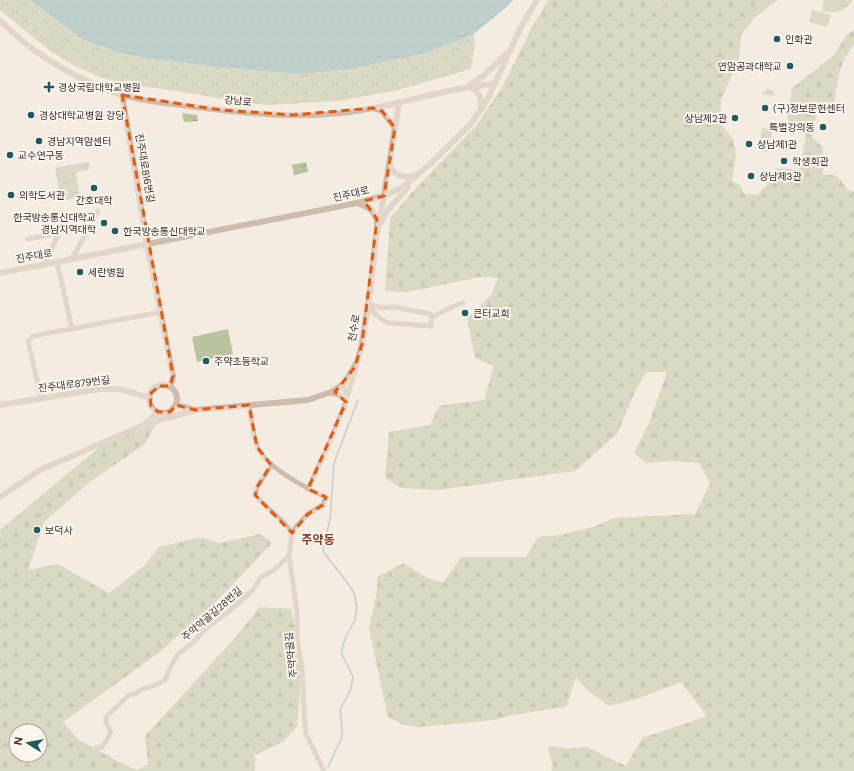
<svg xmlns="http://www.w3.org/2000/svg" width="854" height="771" font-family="'DM Sans','Noto Sans KR',sans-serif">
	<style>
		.grass { fill: url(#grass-tufts) }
		.forest { fill: url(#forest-firs); fill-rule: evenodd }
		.park { fill: url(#park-crowns) }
		.pitch { fill: #b8c4a0 }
		.water { fill: url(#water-waves) }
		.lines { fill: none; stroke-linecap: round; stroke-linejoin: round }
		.stream { stroke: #7fb0b2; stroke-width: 1.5 }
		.minor { stroke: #cdbbac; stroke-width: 5 }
		.tertiary { stroke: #cdbbac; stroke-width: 6 }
		.marked { fill: none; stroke: #e8590c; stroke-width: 3; stroke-dasharray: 8 5; stroke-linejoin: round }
		.poi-dot { fill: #1f5a5e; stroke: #fbf5ee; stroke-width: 1.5 }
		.labels { text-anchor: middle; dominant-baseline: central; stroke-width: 4; stroke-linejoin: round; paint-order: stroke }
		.poi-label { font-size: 10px; fill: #3b302b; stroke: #fbf5ee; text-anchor: start }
		.street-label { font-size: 10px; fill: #3b302b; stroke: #fbf5ee }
		.quarter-label { font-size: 12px; font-weight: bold; fill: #8c3b22; stroke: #fbf5ee }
	</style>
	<defs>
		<pattern id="grass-tufts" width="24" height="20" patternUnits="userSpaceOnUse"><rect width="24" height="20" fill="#b8c4a0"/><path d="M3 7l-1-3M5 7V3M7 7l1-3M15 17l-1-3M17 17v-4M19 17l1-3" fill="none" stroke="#97a083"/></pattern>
		<pattern id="forest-firs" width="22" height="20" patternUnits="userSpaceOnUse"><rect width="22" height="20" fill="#b8c4a0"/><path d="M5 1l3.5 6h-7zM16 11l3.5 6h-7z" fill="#97a083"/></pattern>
		<pattern id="park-crowns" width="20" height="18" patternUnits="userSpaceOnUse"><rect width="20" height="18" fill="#b8c4a0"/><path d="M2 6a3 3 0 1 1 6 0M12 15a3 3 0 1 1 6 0" fill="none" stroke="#97a083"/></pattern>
		<pattern id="water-waves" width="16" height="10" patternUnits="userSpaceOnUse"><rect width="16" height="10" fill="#7fb0b2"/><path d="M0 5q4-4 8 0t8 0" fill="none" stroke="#699091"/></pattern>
	</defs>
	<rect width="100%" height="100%" fill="#f4ebe1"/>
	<g class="grass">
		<path d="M 824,0 L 852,0 C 845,13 835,12 822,12 Z"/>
		<path d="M 768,88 L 770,90 L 772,89 L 775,96 L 761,94 Z"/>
		<path d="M 762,128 L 772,130 L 768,152 L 758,150 Z"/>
	</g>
	<g class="forest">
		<path d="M 548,0 L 778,0 L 756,16 L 741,35 L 739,59 L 721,100 L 720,123 L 733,139 L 736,154 L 732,181 L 741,186 L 743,193 L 757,195 L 768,184 L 776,168 L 799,170 L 806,135 L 786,129 L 792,88 L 834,55 L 847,34 L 854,30 L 854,45 C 837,64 836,91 833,115 L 817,113 L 812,138 L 823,147 L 823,175 L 835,175 L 841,180 L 848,190 L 854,192 L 854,771 L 551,771 L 553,767 L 548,748 L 551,746 L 568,748 L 587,747 L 626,766 L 642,738 L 707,716 L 681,682 L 637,699 L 609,706 L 586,689 L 576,677 L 566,707 L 511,715 L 495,720 L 420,727 L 404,725 L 388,717 L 369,629 L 377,591 L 377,577 L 404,563 L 425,577 L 443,583 L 461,557 L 526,557 L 538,537 L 560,535 L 593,527 L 614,518 L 695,514 L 710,483 L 699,463 L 672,461 L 646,463 L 634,453 L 649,423 L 667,372 L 646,372 L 634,394 L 617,434 L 575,471 L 438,490 L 401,488 L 385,478 L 389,432 L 430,425 L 439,406 L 484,400 L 494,366 L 475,358 L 467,318 L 491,295 L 498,278 L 480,277 L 408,292 L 385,291 L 390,218 L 416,188 L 475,127 L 501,89 L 531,29 Z"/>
		<path d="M 157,422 L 145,444 L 91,481 L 44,522 L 28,570 L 58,564 L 109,593 L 144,566 L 159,547 L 200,537 L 219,543 L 260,534 L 271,541 L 271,544 L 221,597 L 160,652 L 63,722 L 78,739 L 121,763 L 137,770 L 148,764 L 145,736 L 234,639 L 260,607 L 291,609 L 303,659 L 297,726 L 283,742 L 255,755 L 255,771 L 0,771 L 0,530 L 103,444 ZM 16,731 L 40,731 L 40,755 L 16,755 Z"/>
	</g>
	<g class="park">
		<path d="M 0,0 L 30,0 L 56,19 L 94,44 L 123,54 L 164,61 L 248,70 L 300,74 L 429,52 L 474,34 L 475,44 L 471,69 L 394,91 L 338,101 L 267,105 L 234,101 L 178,91 L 131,85 L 99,77 L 71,64 L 49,50 L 0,10 Z"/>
		<path d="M 182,113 L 197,115 L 198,121 L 184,122 Z"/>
		<path d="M 89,162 L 90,169 L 76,172 L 80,197 L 61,201 L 55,168 Z"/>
		<path d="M 306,162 L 308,172 L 294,175 L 292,165 Z"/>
	</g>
	<g class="pitch">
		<path d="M 812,10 L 831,15 L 827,27 L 809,22 Z"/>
		<path d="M 228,329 L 233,354 L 197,362 L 192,337 Z"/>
	</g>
	<path class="water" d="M 30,0 L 513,0 L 510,4 L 474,34 L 429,52 L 351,69 L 300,74 L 248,70 L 164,61 L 123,54 L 94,44 L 78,36 Z"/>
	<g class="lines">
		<path class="stream" d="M 328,767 L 342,737 L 342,726 L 340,710 L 351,689 L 353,677 L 342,654 L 342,648 L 346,636 L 355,620 L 357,607 L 354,593 L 347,582 L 324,553 L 323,546 L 330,520 L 334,463 L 358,400"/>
		<g class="minor">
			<path d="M 658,6 L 668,0"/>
			<path d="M 28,239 L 59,233 L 44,264"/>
			<path d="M 72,259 L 98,211"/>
			<path d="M 57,262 L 72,329"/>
			<path d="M 368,304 L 382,308 L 395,307 L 430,314 L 432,317 L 431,326 L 389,323 C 379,319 373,314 368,304 Z"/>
			<path d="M 432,317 L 452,307 L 463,303"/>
			<path d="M 329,393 L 340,395 L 345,399 L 346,401"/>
			<path d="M 347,397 L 357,365"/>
			<path d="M 41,398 L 28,341 L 33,336 L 161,312"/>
			<path d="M 249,405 C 251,415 253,439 257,447 C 267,468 306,488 326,497 L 323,505 L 308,514 L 295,528 L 292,533 L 289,556 L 297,611 L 297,640 L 302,667 L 305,727 L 306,734 L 324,771"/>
			<path d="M 271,465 L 257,487 L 255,495 L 259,500 L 284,523 L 292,533"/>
			<path d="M 308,489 L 330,442 L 346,402 L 346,392 L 342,385"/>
			<path d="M 96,747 L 101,748 C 108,737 115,734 106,723 L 106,717 L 129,695 L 137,693 L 140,690 L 158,684 L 166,679 L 170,668 L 178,654 L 193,643 L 205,629 L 228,612 L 253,590 L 260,578 L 274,570 L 289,556"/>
		</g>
		<g class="tertiary">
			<path d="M 0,21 C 10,29 19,39 30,47 C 50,62 74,76 98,86 C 126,99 158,102 189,106 C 242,113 296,119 349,112 C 398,106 445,88 495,84"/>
			<path d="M 470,85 L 483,76 L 507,53"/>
			<path d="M 469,86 C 480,91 480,97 482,109"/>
			<path d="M 122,95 L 147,244 L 173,376 L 170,387"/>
			<path d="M 373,108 L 382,111 L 395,128"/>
			<path d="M 390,164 C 392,176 405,179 415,175"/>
			<path d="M 357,203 C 368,207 377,211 377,224"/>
			<path d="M 382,221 L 387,211 L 408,187"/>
			<path d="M 0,273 L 357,203 L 384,196 L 403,187 L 429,165 L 470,125 L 487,100 L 521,27 L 537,0"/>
			<circle cx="163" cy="399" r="14"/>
			<path d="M 0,405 L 99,389 L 120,389 L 150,398"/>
			<path d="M 176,405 L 195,410 L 308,400 L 331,392 L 342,385 L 347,379 L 357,362 L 362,344 L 370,293 L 376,238 L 384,196 L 399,102"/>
			<path d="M 146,424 L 195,410"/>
			<path d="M 0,497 L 40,470 L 144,425 L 158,412"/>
		</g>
	</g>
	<path d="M0 0H854V771H0ZM 122,95 L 221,110 L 293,115 L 373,108 L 382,111 L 395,128 L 384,196 L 364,201 L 377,219 L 362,344 L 355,367 L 335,392 L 346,402 L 308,489 L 326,497 L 323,505 L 308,514 L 292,533 L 255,495 L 257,487 L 271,465 L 257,447 L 249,405 L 195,410 L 176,405 L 170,412 L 158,412 L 151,406 L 150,394 L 159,386 L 170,386 L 173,376 Z" fill="#f4ebe1" fill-opacity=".55" fill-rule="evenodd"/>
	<path class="marked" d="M 122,95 L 221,110 L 293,115 L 373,108 L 382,111 L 395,128 L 384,196 L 364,201 L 377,219 L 362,344 L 355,367 L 335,392 L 346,402 L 308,489 L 326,497 L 323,505 L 308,514 L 292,533 L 255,495 L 257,487 L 271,465 L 257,447 L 249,405 L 195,410 L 176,405 L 170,412 L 158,412 L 151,406 L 150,394 L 159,386 L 170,386 L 173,376 Z"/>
	<g class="poi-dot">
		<circle cx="777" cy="39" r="4"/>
		<circle cx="790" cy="66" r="4"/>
		<path d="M47 81h4v4h4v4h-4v4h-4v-4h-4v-4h4z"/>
		<circle cx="765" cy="108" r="4"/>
		<circle cx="31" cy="115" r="4"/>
		<circle cx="735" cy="118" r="4"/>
		<circle cx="823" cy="127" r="4"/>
		<circle cx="39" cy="141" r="4"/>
		<circle cx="749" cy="144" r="4"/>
		<circle cx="10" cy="155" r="4"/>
		<circle cx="784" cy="161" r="4"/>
		<circle cx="751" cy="176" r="4"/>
		<circle cx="94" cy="188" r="4"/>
		<circle cx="11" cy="195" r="4"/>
		<circle cx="104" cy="223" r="4"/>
		<circle cx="115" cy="231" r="4"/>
		<circle cx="80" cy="272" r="4"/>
		<circle cx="465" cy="313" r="4"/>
		<circle cx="206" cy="361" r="4"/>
		<circle cx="37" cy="530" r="4"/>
	</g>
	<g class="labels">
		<g class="poi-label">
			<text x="785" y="39">인화관</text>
			<text x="782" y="66" text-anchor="end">연암공과대학교</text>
			<text x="58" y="87">경상국립대학교병원</text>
			<text x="773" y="108">(구)정보문헌센터</text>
			<text x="39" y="115">경상대학교병원 강당</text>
			<text x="727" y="118" text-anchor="end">상남제2관</text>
			<text x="815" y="127" text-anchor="end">특별강의동</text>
			<text x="47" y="141">경남지역암센터</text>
			<text x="757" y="144">상남제1관</text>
			<text x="18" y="155">교수연구동</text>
			<text x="792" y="161">학생회관</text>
			<text x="759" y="176">상남제3관</text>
			<text x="19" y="195">의학도서관</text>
			<text x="94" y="200" text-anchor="middle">간호대학</text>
			<text x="96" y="217" text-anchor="end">한국방송통신대학교<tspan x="96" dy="12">경남지역대학</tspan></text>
			<text x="123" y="231">한국방송통신대학교</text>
			<text x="88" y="272">세란병원</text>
			<text x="473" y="313">큰터교회</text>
			<text x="214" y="361">주약초등학교</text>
			<text x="45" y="530">보덕사</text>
		</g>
		<g class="street-label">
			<text transform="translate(238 101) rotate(5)">강남로</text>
			<text transform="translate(145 168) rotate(80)">진주대로816번길</text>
			<text transform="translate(351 194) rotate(-13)">진주대로</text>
			<text transform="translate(34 256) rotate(-10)">진주대로</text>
			<text transform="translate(354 328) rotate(-80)">천수로</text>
			<text transform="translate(74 384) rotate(-7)">진주대로879번길</text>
			<text transform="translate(212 614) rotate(-41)">주약약골길28번길</text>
			<text transform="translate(291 655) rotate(-96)">주약약골길</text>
		</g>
		<g class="quarter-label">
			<text x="318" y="540">주약동</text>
		</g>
	</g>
	<g transform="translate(28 743) rotate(281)"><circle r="19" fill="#fbf5ee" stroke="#aea6a0"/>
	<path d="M0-3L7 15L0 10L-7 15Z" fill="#1f5a5e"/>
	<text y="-6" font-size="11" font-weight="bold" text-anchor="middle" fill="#3b302b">N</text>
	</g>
</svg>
